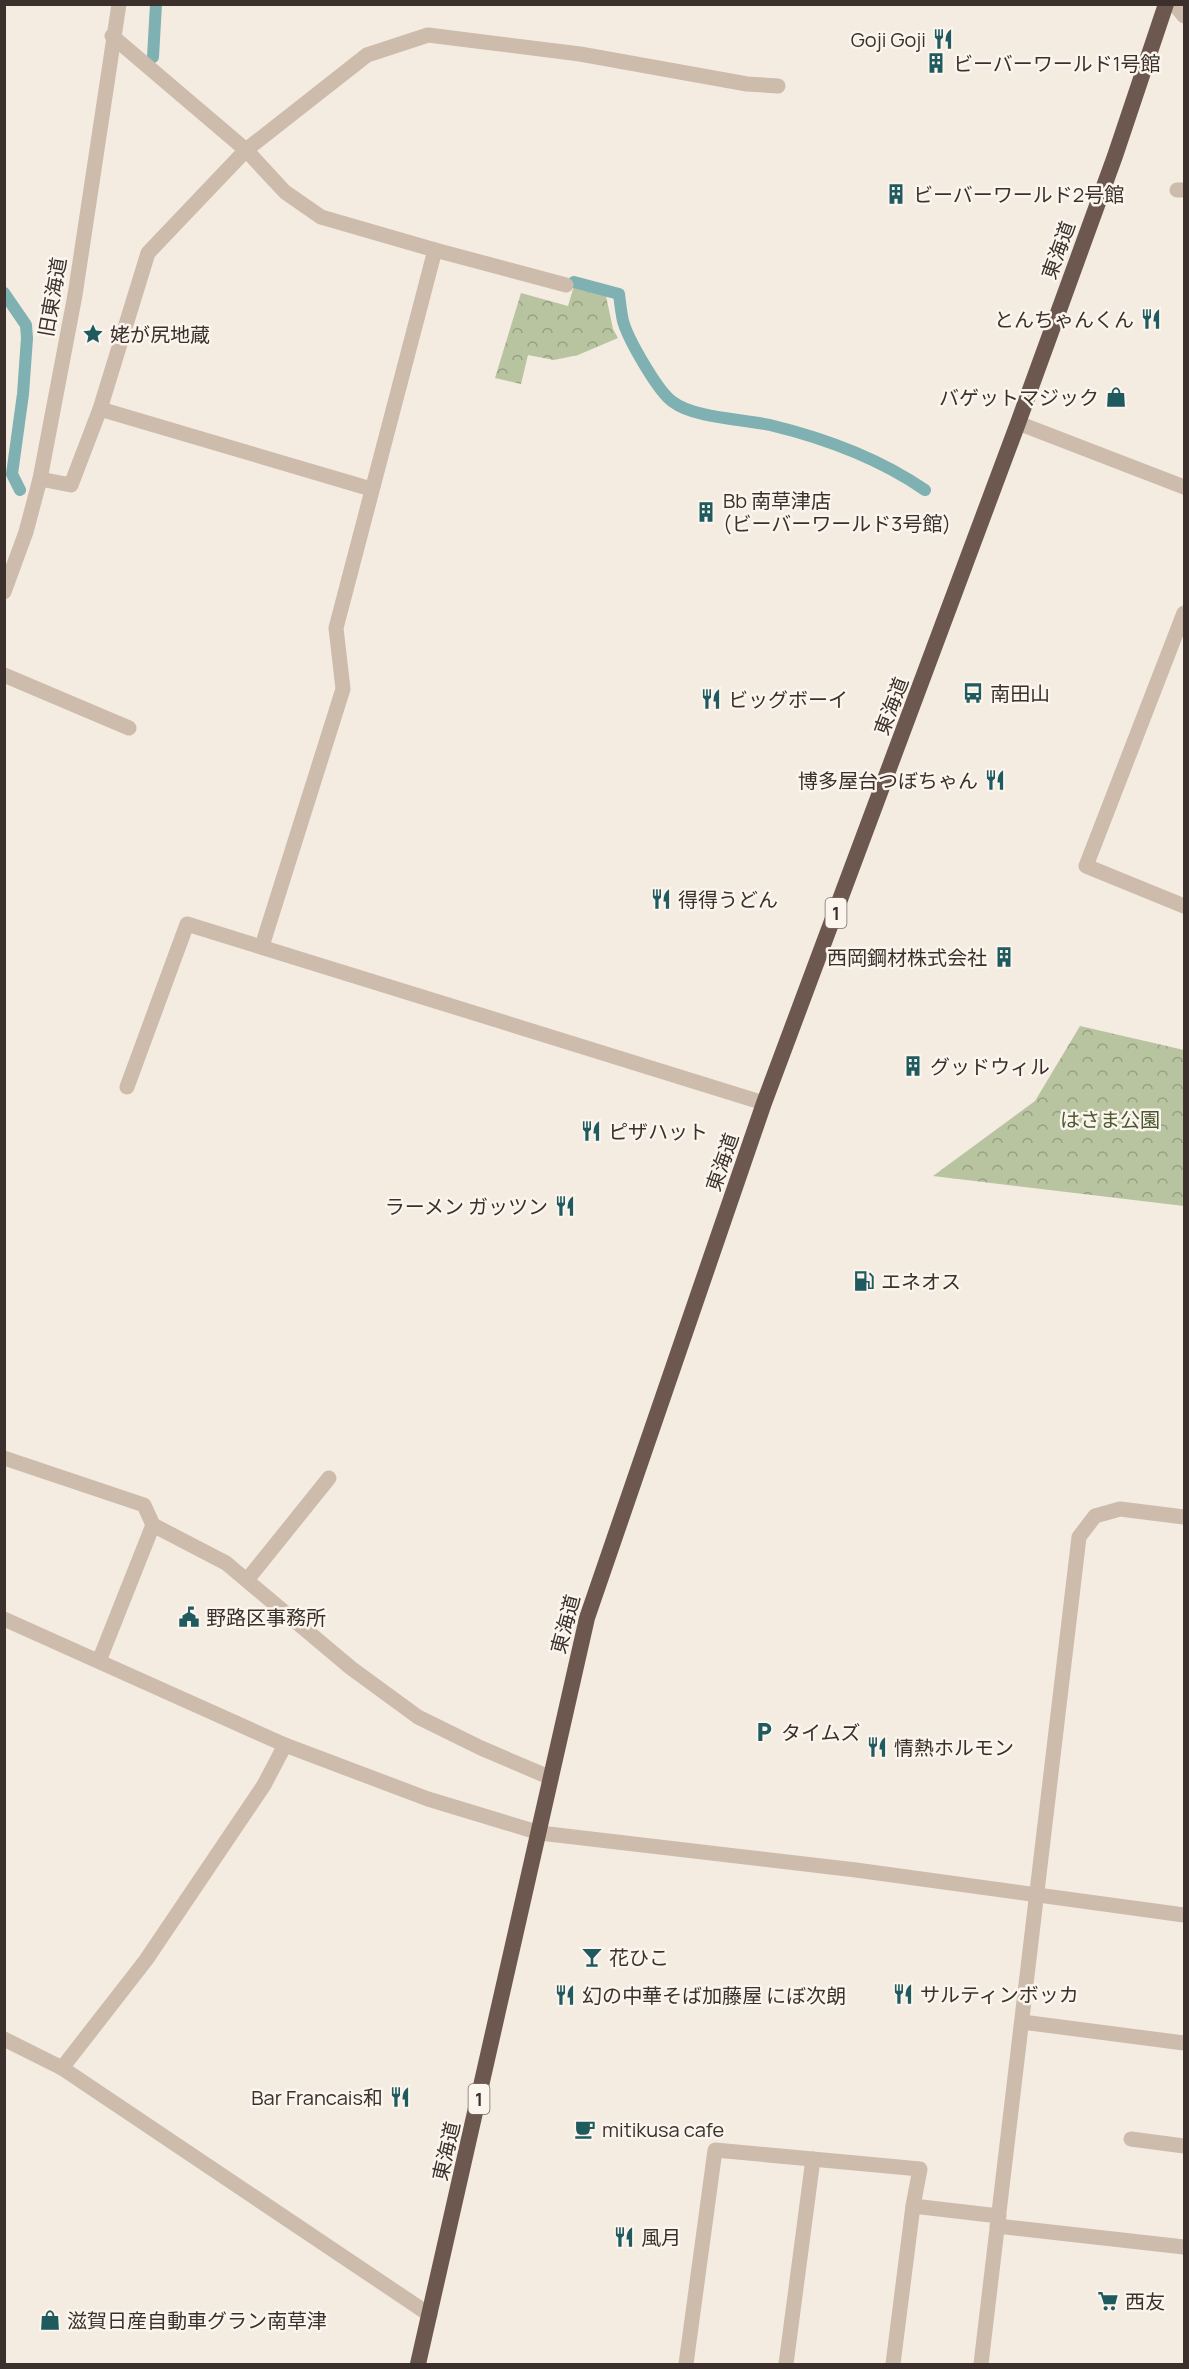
<svg xmlns="http://www.w3.org/2000/svg" width="1189" height="2369" font-family="Manrope,'Noto Sans JP',sans-serif">
	<style>
		.park { fill: url(#park-crowns) }
		.lines { fill: none; stroke-linecap: round; stroke-linejoin: round }
		.stream { stroke: #7fb0b2; stroke-width: 12 }
		.service { stroke: #cdbbac; stroke-width: 15 }
		.minor { stroke: #cdbbac; stroke-width: 15 }
		.tertiary { stroke: #cdbbac; stroke-width: 15 }
		.trunk { stroke: #6c584f; stroke-width: 16 }
		.labels { text-anchor: middle; dominant-baseline: central; stroke-width: 5; stroke-linejoin: round; paint-order: stroke }
		.shield { fill: #fbf5ee; stroke: #756b66; stroke-width: 1.5 }
		.shield-label { font-size: 18px; font-weight: bold; fill: #3b302b }
		.poi-label { font-size: 20px; fill: #3b302b; stroke: #fbf5ee; text-anchor: start }
		.street-label { font-size: 20px; fill: #3b302b; stroke: #fbf5ee }
		.park-label { font-size: 20px; fill: #4a5a2e; stroke: #fbf5ee }
	</style>
	<defs>
		<pattern id="park-crowns" width="20" height="18" patternUnits="userSpaceOnUse" patternTransform="scale(1.5)"><rect width="20" height="18" fill="#b8c4a0"/><path d="M2 6a3 3 0 1 1 6 0M12 15a3 3 0 1 1 6 0" fill="none" stroke="#97a083"/></pattern>
	</defs>
	<rect width="100%" height="100%" fill="#f4ebe1"/>
	<g class="park">
		<path d="M 574,286 L 606,296 L 613,329 L 618,338 L 578,355 L 554,360 L 528,355 L 521,384 L 495,378 L 521,293 L 568,306 Z"/>
		<path d="M 1080,1026 L 1184,1050 L 1184,1206 L 933,1176 L 1035,1101 Z"/>
	</g>
	<g class="lines">
		<g class="stream">
			<path d="M 153,57 L 156,4"/>
			<path d="M 574,282 L 619,294 C 620,302 621,312 623,321 C 628,339 658,392 673,402 C 694,418 743,419 770,425 C 824,438 880,459 925,490"/>
			<path d="M 4,293 L 26,325 L 27,338 L 23,394 L 12,474 L 20,490"/>
		</g>
		<g class="service">
			<path d="M 4,675 L 129,728"/>
			<path d="M 4,1458 L 144,1505 L 153,1525 L 226,1563 L 351,1668 L 418,1717 L 481,1748 L 551,1778"/>
			<path d="M 247,1580 L 329,1478"/>
			<path d="M 99,1661 L 153,1525"/>
			<path d="M 1022,2022 L 1184,2043"/>
			<path d="M 1131,2139 L 1184,2146"/>
			<path d="M 997,2226 L 1184,2247"/>
			<path d="M 686,2364 L 715,2150 L 920,2169 L 913,2206 L 999,2216"/>
			<path d="M 786,2364 L 813,2159"/>
			<path d="M 893,2364 L 913,2206"/>
		</g>
		<g class="minor">
			<path d="M 1174,4 L 1184,16"/>
			<path d="M 112,36 L 246,150 L 285,192 L 321,217 L 435,250 L 336,628 L 343,689 L 262,946"/>
			<path d="M 1177,190 L 1184,190"/>
			<path d="M 435,250 L 566,285"/>
			<path d="M 100,409 L 148,253 L 246,150 L 367,55 L 428,35 L 580,54 L 747,84 L 778,86"/>
			<path d="M 1018,423 L 1184,487"/>
			<path d="M 40,479 L 71,485 L 100,409 L 371,489"/>
			<path d="M 4,592 L 26,532 L 40,479 L 75,295 L 119,4"/>
			<path d="M 1184,613 L 1086,866 L 1184,906"/>
			<path d="M 127,1087 L 187,924 L 764,1103"/>
			<path d="M 4,1619 L 285,1745 L 428,1799 L 540,1833"/>
			<path d="M 4,2039 L 62,2068 L 430,2315"/>
			<path d="M 62,2068 L 146,1960 L 264,1785 L 285,1745"/>
		</g>
		<g class="tertiary">
			<path d="M 540,1833 L 856,1870 L 1184,1915"/>
			<path d="M 981,2364 L 1079,1537 L 1095,1516 L 1120,1509 L 1184,1517"/>
		</g>
		<path class="trunk" d="M 418,2364 L 587,1618 L 764,1103 L 1018,423 L 1115,156 L 1166,4"/>
	</g>
	<defs>
		<g id="restaurant-bare" transform="scale(1.62)"><path d="M-5-6h1v4h1v-4h1v4h1v-4h1v5L-1.5 .5V6h-2V.5L-5-1ZM5-6V6H3V1.5H1.5Q1.5-4 5-6Z" fill="#1f5a5e" stroke="#fbf5ee" stroke-width="2.5" paint-order="stroke"/></g>
		<g id="building-bare" transform="scale(1.62)"><path d="M-4-6H4V6H1V3H-1V6H-4ZM-2.5-4.3h1.7v1.8h-1.7ZM.8-4.3h1.7v1.8H.8ZM-2.5-1h1.7V.8h-1.7ZM.8-1h1.7V.8H.8Z" fill="#1f5a5e" stroke="#fbf5ee" stroke-width="2.5" paint-order="stroke"/></g>
		<g id="sight-bare" transform="scale(1.62)"><path d="M0-6L1.8-2.2L6-1.7L2.9 1.2L3.7 5.4L0 3.3L-3.7 5.4L-2.9 1.2L-6-1.7L-1.8-2.2Z" fill="#1f5a5e" stroke="#fbf5ee" stroke-width="2.5" paint-order="stroke"/></g>
		<g id="shop-bare" transform="scale(1.62)"><path d="M-5-2.5h2.3a2.7 3.5 0 0 1 5.4 0H5L5.5 6h-11ZM-1.5-2.5h3a1.5 2.3 0 0 0-3 0Z" fill="#1f5a5e" stroke="#fbf5ee" stroke-width="2.5" paint-order="stroke"/></g>
		<g id="bus-bare" transform="scale(1.62)"><path d="M-5-6H5V4H4V6H2V4H-2V6H-4V4H-5ZM-3.5-4V0h7V-4ZM-3.5 1.2v1.5H-2V1.2ZM2 1.2v1.5H3.5V1.2Z" fill="#1f5a5e" stroke="#fbf5ee" stroke-width="2.5" paint-order="stroke"/></g>
		<g id="fuel-bare" transform="scale(1.62)"><path d="M-5.5-6h7V0h2V4h1.3V-2.5L3-4.5l.8-.8L6-3V5H2.5V1h-1V6h-7ZM-4.2-4.7v3.2H.2V-4.7Z" fill="#1f5a5e" stroke="#fbf5ee" stroke-width="2.5" paint-order="stroke"/></g>
		<g id="civic-bare" transform="scale(1.62)"><path d="M-.6-6.5H3V-4.5H.6V-3L4-1V1h2V6H-6V1h2V-1L-.6-3ZM-1.2 2.5V6h2.4V2.5Z" fill="#1f5a5e" stroke="#fbf5ee" stroke-width="2.5" paint-order="stroke"/></g>
		<g id="parking-bare" transform="scale(1.62)"><path d="M-3.5-5.5H1a3.5 3.5 0 0 1 0 7H-1V5.5H-3.5ZM-1-3.4V-.6H.8a1.4 1.4 0 0 0 0-2.8Z" fill="#1f5a5e" stroke="#fbf5ee" stroke-width="2.5" paint-order="stroke"/></g>
		<g id="bar-bare" transform="scale(1.62)"><path d="M-6-5H6L.8 .8V4.5H3.5V6h-7V4.5H-.8V.8Z" fill="#1f5a5e" stroke="#fbf5ee" stroke-width="2.5" paint-order="stroke"/></g>
		<g id="cafe-bare" transform="scale(1.62)"><path d="M-5.5-4.5H6V0H3Q3 3.5 0 3.5H-2.5Q-5.5 3.5-5.5 0ZM3-3.2v2h1.7v-2ZM-6 4.5H4V6H-6Z" fill="#1f5a5e" stroke="#fbf5ee" stroke-width="2.5" paint-order="stroke"/></g>
		<g id="supermarket-bare" transform="scale(1.62)"><path d="M-6-5.5h2.5l.6 2H6L4.5 2H-2.5L-4.4-4H-6ZM-1.5 3.2a1.3 1.3 0 1 0 .1 0ZM3 3.2a1.3 1.3 0 1 0 .1 0Z" fill="#1f5a5e" stroke="#fbf5ee" stroke-width="2.5" paint-order="stroke"/></g>
	</defs>
	<g fill-rule="evenodd">
		<use href="#restaurant-bare" x="943" y="39"/>
		<use href="#building-bare" x="936" y="63"/>
		<use href="#building-bare" x="896" y="194"/>
		<use href="#restaurant-bare" x="1151" y="319"/>
		<use href="#sight-bare" x="93" y="334"/>
		<use href="#shop-bare" x="1116" y="397"/>
		<use href="#building-bare" x="706" y="512"/>
		<use href="#bus-bare" x="973" y="693"/>
		<use href="#restaurant-bare" x="711" y="699"/>
		<use href="#restaurant-bare" x="995" y="780"/>
		<use href="#restaurant-bare" x="661" y="899"/>
		<use href="#building-bare" x="1004" y="957"/>
		<use href="#building-bare" x="913" y="1066"/>
		<use href="#restaurant-bare" x="591" y="1131"/>
		<use href="#restaurant-bare" x="565" y="1206"/>
		<use href="#fuel-bare" x="864" y="1281"/>
		<use href="#civic-bare" x="189" y="1617"/>
		<use href="#parking-bare" x="764" y="1732"/>
		<use href="#restaurant-bare" x="877" y="1747"/>
		<use href="#bar-bare" x="592" y="1957"/>
		<use href="#restaurant-bare" x="903" y="1994"/>
		<use href="#restaurant-bare" x="565" y="1995"/>
		<use href="#restaurant-bare" x="400" y="2097"/>
		<use href="#cafe-bare" x="585" y="2129"/>
		<use href="#restaurant-bare" x="624" y="2237"/>
		<use href="#supermarket-bare" x="1108" y="2301"/>
		<use href="#shop-bare" x="50" y="2320"/>
	</g>
	<g class="labels">
		<g class="shield">
			<rect x="825.5" y="898" width="21" height="30" rx="4.5"/>
			<rect x="468.5" y="2084" width="21" height="30" rx="4.5"/>
		</g>
		<g class="shield-label">
			<text x="836" y="913">1</text>
			<text x="479" y="2099">1</text>
		</g>
		<g class="poi-label">
			<text x="926" y="39" text-anchor="end">Goji Goji</text>
			<text x="953" y="63">ビーバーワールド1号館</text>
			<text x="913" y="194">ビーバーワールド2号館</text>
			<text x="1134" y="319" text-anchor="end">とんちゃんくん</text>
			<text x="110" y="334">姥が尻地蔵</text>
			<text x="1099" y="397" text-anchor="end">バゲットマジック</text>
			<text x="723" y="500">Bb 南草津店<tspan x="723" dy="23">(ビーバーワールド3号館)</tspan></text>
			<text x="990" y="693">南田山</text>
			<text x="728" y="699">ビッグボーイ</text>
			<text x="978" y="780" text-anchor="end">博多屋台つぼちゃん</text>
			<text x="678" y="899">得得うどん</text>
			<text x="987" y="957" text-anchor="end">西岡鋼材株式会社</text>
			<text x="930" y="1066">グッドウィル</text>
			<text x="608" y="1131">ピザハット</text>
			<text x="548" y="1206" text-anchor="end">ラーメン ガッツン</text>
			<text x="881" y="1281">エネオス</text>
			<text x="206" y="1617">野路区事務所</text>
			<text x="781" y="1732">タイムズ</text>
			<text x="894" y="1747">情熱ホルモン</text>
			<text x="609" y="1957">花ひこ</text>
			<text x="920" y="1994">サルティンボッカ</text>
			<text x="582" y="1995">幻の中華そば加藤屋 にぼ次朗</text>
			<text x="383" y="2097" text-anchor="end">Bar Francais和</text>
			<text x="602" y="2129">mitikusa cafe</text>
			<text x="641" y="2237">風月</text>
			<text x="1125" y="2301">西友</text>
			<text x="67" y="2320">滋賀日産自動車グラン南草津</text>
		</g>
		<g class="street-label">
			<text transform="translate(1058 250) rotate(-70)">東海道</text>
			<text transform="translate(52 297) rotate(-80)">旧東海道</text>
			<text transform="translate(891 706) rotate(-69)">東海道</text>
			<text transform="translate(722 1162) rotate(-71)">東海道</text>
			<text transform="translate(565 1624) rotate(-75)">東海道</text>
			<text transform="translate(446 2151) rotate(-77)">東海道</text>
		</g>
		<g class="park-label">
			<text x="1110" y="1119">はさま公園</text>
		</g>
	</g>
	<rect width="1189" height="2369" fill="none" stroke="#3b302b" stroke-width="12"/>
</svg>
